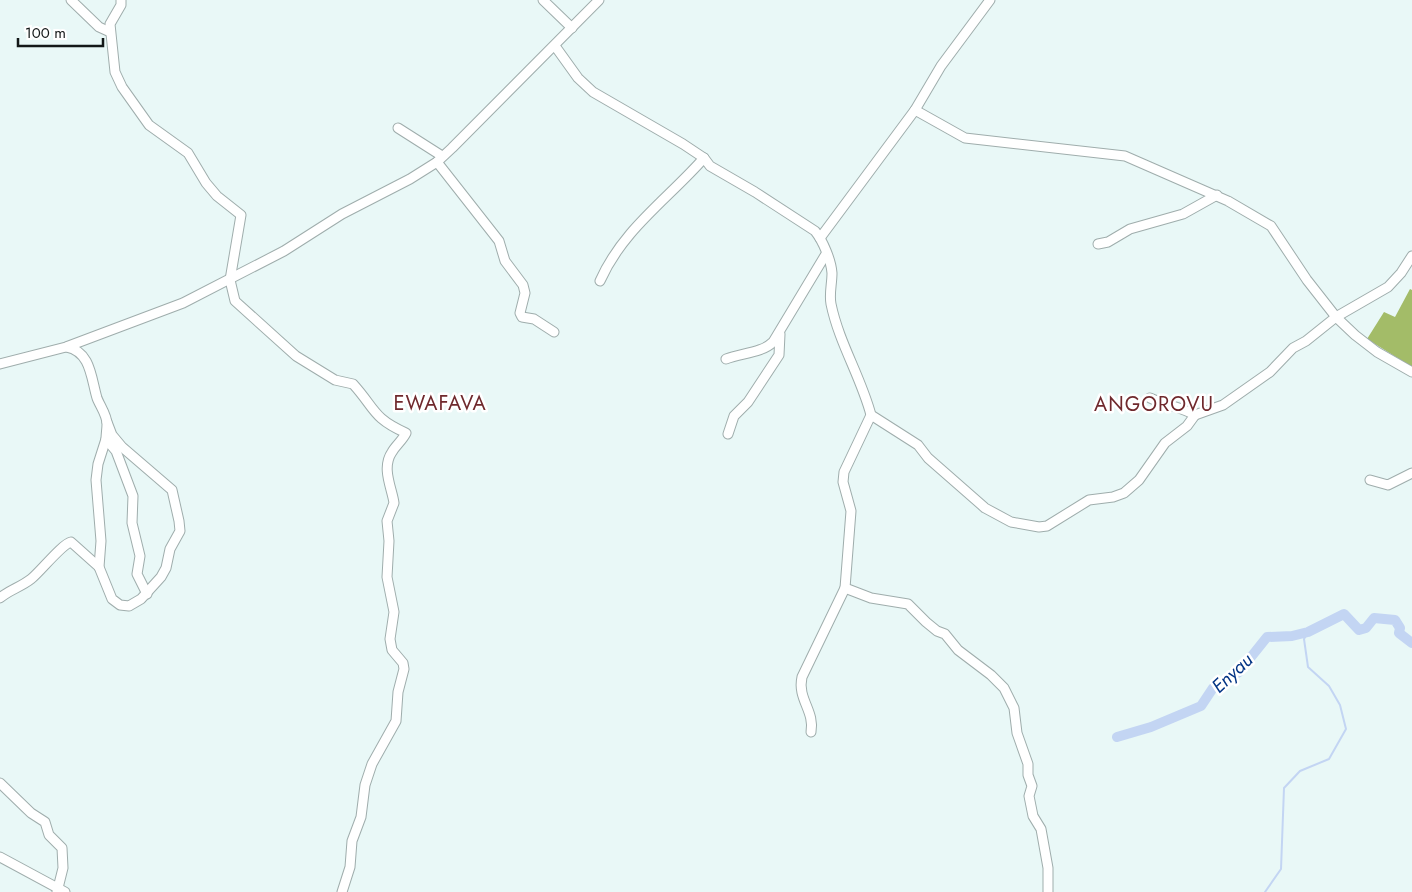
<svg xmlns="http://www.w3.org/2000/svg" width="1412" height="892" font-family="Jost,sans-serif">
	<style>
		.forest { fill: #a3bc68 }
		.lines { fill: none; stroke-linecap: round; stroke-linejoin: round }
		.stream { stroke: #c3d5f3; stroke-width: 2 }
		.river { stroke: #c3d5f3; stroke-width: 10 }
		.minor-casing { stroke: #9fadac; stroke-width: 11 }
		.minor { stroke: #fff; stroke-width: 9 }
		.labels { text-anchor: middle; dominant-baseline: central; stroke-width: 5; stroke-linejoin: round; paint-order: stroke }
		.water-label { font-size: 19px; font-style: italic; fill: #033484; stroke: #fff }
		.quarter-label { font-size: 20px; letter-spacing: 1px; fill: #6f292d; stroke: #fff }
	</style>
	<rect width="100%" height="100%" fill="#e9f8f7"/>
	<path class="forest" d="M 1410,289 L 1412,290 L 1412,367 L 1367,339 L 1384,312 L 1395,317 Z"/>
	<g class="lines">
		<path class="stream" d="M 1265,892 L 1281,869 L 1284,788 L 1300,771 L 1329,759 L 1346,729 L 1340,705 L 1329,686 L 1308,667 L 1304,639 L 1308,632"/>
		<path class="river" d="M 1117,737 L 1151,727 L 1201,706 L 1213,688 L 1239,672 L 1267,637 L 1292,636 L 1308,632 L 1344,614 L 1359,630 L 1366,628 L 1374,618 L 1395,620 L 1400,628 L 1399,633 L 1412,643"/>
		<g class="minor-casing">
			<g id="minor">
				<path d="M 71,0 L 99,27 L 110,32"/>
				<path d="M 121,0 L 121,5 L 110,24 L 115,72 L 122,87 L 149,125 L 188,153 L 206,183 L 217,196 L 241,215 L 230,280 L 235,301 L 296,356 L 335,380 L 353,384 C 375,408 372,418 406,433 C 402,441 396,445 392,452 C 381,468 392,488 394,503 L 387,521 L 389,541 L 387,577 L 394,612 L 390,639 L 392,650 L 403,663 L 404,669 L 398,692 L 396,721 L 372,764 L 365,785 L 361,817 L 352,841 L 350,867 L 342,892"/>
				<path d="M 543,0 L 572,28"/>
				<path d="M 555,46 L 578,78 L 593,92 L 683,144 L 704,158 L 710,166 L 755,192 L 815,231 C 823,241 831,260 832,273 C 832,284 829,294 831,304 C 839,343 861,377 871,415 L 918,445 L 928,458 L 985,508 L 1011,522 L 1039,527 L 1047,526 L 1089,500 L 1113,497 L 1124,493 L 1139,480 L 1165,443 L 1187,426 L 1195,415"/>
				<path d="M 915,110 L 965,138 L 1125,156 L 1228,201 L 1271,226 L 1307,280 L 1336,317 L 1355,335 L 1377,352 L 1412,372"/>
				<path d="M 398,128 L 442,156"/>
				<path d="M 437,162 L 499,241 L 505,261 L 523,285 L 525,293 L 520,313 L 522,317 L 534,319 L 554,332"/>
				<path d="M 820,238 L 915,110 L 941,66 L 990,0"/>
				<path d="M 1098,244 L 1108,242 L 1130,229 L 1183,214 L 1217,195"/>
				<path d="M 600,281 C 623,229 668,199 704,158"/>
				<path d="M 67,347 C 91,352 91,378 97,398 C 100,406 107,415 107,424 C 107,429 106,434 106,439 L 116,451 L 133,496 L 132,523 L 140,556 L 137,574 L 147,594"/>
				<path d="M 726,359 C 741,353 762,353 773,342 L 826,254"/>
				<path d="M 0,364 L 66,347 L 183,303 L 284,251 L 342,214 L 410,179 L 437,162 L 452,148 L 599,0"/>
				<path d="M 1150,398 C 1165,405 1181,407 1195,415 L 1223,405 L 1270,372 L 1293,348 L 1306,341 L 1336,317 L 1388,287 L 1401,273 L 1412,256"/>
				<path d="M 871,415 L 844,472 L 843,482 L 851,511 L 845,588 L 871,598 L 908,604 L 926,622 L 937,631 L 945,634 L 958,650 L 991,675 L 1004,688 L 1014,708 L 1017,733 L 1028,764 L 1028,775 L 1032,786 L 1029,796 L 1033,816 L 1041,829 L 1048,868 L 1048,892"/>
				<path d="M 728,434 L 734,416 L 748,402 L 779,355 L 780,334"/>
				<path d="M 106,439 L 98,464 L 96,480 L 101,541 L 99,567 L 112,599 L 120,605 L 129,606 L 141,599 L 161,577 L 166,568 L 170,549 L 180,531 L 179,521 L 172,490 L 122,447 L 112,435 L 107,422"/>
				<path d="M 1370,480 L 1388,485 L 1412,473"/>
				<path d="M 0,598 C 9,590 21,587 31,579 C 40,572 62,544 71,542 L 99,567"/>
				<path d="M 811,732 C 815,711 797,699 802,677 L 845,588"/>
				<path d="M 0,783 L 31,813 L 45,822 L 49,835 L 62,848 L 63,868 L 57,892"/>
				<path d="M 0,857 L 65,892"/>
			</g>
		</g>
		<use href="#minor" class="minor"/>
	</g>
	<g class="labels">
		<g class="water-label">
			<text transform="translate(1232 673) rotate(-43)">Enyau</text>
		</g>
		<g class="quarter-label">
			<text x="440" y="403">EWAFAVA</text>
			<text x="1154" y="404">ANGOROVU</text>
		</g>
	</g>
	<path d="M18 38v8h85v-8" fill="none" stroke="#131818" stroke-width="2.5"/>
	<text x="25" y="38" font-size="15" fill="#131818" stroke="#ffffff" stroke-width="4" paint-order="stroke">100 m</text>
</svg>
